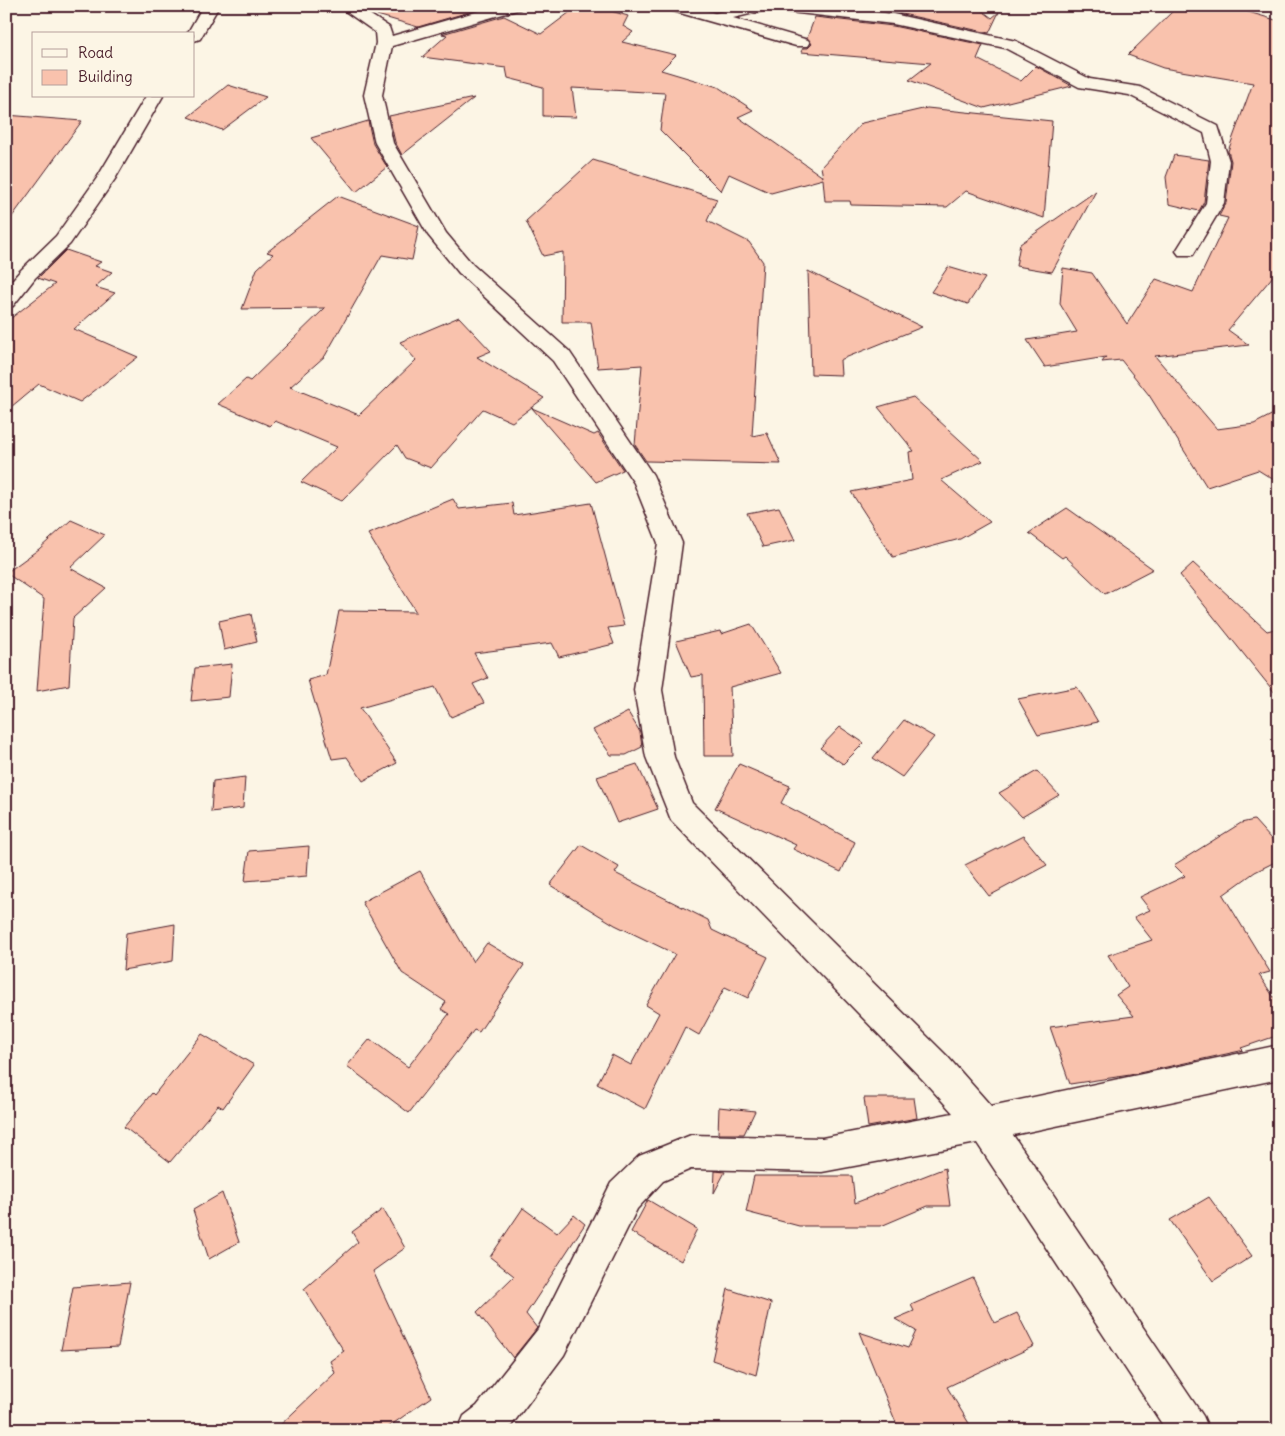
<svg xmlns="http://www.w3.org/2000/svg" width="1285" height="1436" font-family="Delius,sans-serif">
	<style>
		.building { fill: #f9c2ad; stroke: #4a1f2b }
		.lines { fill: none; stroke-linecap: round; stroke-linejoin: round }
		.minor-casing { stroke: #4a1f2b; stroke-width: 3 }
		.minor { fill: #fcf5e5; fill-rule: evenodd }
	</style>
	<rect width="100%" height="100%" fill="#fcf5e5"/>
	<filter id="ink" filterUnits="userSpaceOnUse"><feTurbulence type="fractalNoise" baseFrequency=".02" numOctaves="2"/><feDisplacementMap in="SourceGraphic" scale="10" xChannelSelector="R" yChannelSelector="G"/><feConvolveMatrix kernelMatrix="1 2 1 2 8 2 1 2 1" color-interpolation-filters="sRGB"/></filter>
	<g filter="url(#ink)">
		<g class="building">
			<path d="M 378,6 L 485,6 L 486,7 L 418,27 L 377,15 Z"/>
			<path d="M 578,6 L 594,6 L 628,16 L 623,26 L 633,32 L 622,42 L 676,55 L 661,70 L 718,87 L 753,110 L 738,117 L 823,177 L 821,167 L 862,123 L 927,108 L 1052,121 L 1044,218 L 966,191 L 947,207 L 851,205 L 850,201 L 825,201 L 823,179 L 771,193 L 729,174 L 721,191 L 660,130 L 665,93 L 572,88 L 576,117 L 543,116 L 543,87 L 508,78 L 506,68 L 422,57 L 447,35 L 442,34 L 504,16 L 541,34 Z"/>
			<path d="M 842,6 L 976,6 L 992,18 L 999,12 L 989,33 L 893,12 Z"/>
			<path d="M 1178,6 L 1228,6 L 1279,21 L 1279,269 L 1228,330 L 1249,345 L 1155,356 L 1217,429 L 1254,424 L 1279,411 L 1279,483 L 1258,470 L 1207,487 L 1149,395 L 1121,360 L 1102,362 L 1106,357 L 1045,367 L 1027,340 L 1077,332 L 1060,304 L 1063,268 L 1092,273 L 1127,324 L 1156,279 L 1193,292 L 1228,218 L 1219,216 L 1226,203 L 1231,161 L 1228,151 L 1253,83 L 1163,68 L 1128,55 Z"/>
			<path d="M 815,17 L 893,26 L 983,45 L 977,59 L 1021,81 L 1036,66 L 1072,86 L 984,108 L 909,80 L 931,63 L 801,52 L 803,48 L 808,48 L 812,44 L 807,38 Z"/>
			<path d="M 228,85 L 266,97 L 222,130 L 188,117 Z"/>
			<path d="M 474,98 L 402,155 L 395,142 L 389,116 Z"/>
			<path d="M 6,115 L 82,121 L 6,225 Z"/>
			<path d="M 368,121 L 373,144 L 387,167 L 356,192 L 311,138 Z"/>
			<path d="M 1174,155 L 1209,160 L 1204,202 L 1199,211 L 1169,204 L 1166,177 Z"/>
			<path d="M 593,160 L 717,199 L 707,221 L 749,242 L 763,262 L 752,436 L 767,433 L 781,464 L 646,461 L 635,445 L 642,365 L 598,368 L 591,322 L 562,322 L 563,252 L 543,256 L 526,221 Z"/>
			<path d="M 1096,191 L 1052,272 L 1016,266 L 1020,244 Z"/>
			<path d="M 338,196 L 419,226 L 412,260 L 382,255 L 325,356 L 290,387 L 359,415 L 416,360 L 400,342 L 459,317 L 491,351 L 477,357 L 544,398 L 512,422 L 483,409 L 431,468 L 405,458 L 397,445 L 342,501 L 301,482 L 337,447 L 275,421 L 270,426 L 218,404 L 246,379 L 250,381 L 325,308 L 242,309 L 257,269 L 273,254 L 267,252 Z"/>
			<path d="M 66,250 L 101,262 L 95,266 L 112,272 L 95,287 L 115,293 L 74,329 L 138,357 L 80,402 L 39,384 L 6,411 L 6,322 L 55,284 L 38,278 Z"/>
			<path d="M 948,267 L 985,278 L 968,304 L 931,292 Z"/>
			<path d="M 808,271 L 922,327 L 840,360 L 841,375 L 811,374 Z"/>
			<path d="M 913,397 L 983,461 L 941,480 L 990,522 L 960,539 L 893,557 L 851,492 L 912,480 L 909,452 L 914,451 L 878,407 Z"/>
			<path d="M 532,408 L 594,435 L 598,433 L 623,470 L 596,482 Z"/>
			<path d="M 453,499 L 459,509 L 512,503 L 514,515 L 591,503 L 624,626 L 608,628 L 614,644 L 559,657 L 552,643 L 474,653 L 488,678 L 473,684 L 484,703 L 451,717 L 435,687 L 360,708 L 397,763 L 363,781 L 347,757 L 332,759 L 308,680 L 326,675 L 339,611 L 416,612 L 368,534 Z"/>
			<path d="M 779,507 L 795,540 L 763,547 L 747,513 Z"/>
			<path d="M 1067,508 L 1153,569 L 1105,594 L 1065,556 L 1062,558 L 1029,533 Z"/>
			<path d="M 71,520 L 105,535 L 70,568 L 106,588 L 73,618 L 69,685 L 37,691 L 44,599 L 6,573 L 39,549 Z"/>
			<path d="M 1193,563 L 1267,631 L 1279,628 L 1279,698 L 1180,575 Z"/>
			<path d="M 251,614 L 257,642 L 224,650 L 219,621 Z"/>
			<path d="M 751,624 L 781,673 L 730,687 L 733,756 L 704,756 L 703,675 L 691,677 L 676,641 L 720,631 L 721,634 Z"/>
			<path d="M 232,664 L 229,697 L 191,701 L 195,668 Z"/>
			<path d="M 1077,687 L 1098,722 L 1038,735 L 1018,699 Z"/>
			<path d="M 628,712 L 640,732 L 642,747 L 626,755 L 611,755 L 593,730 Z"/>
			<path d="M 904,720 L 934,737 L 902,777 L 873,758 Z"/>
			<path d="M 840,727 L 864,743 L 843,764 L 820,748 Z"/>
			<path d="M 637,764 L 658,809 L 617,823 L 597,777 Z"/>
			<path d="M 739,764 L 790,786 L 781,803 L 855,842 L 841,872 L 793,849 L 796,845 L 715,808 Z"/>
			<path d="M 1037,771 L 1059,795 L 1022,817 L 999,793 Z"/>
			<path d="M 245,777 L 243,808 L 211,812 L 213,781 Z"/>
			<path d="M 1254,820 L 1279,848 L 1279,860 L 1255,872 L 1223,895 L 1270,972 L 1259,975 L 1279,1005 L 1279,1035 L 1241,1048 L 1243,1050 L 1240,1051 L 1130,1075 L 1070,1084 L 1050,1027 L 1134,1016 L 1116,995 L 1128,987 L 1108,955 L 1152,940 L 1134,917 L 1150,910 L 1140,897 L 1185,876 L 1174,865 L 1241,823 Z"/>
			<path d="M 1023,836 L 1047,865 L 989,896 L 965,865 Z"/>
			<path d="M 581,845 L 619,867 L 615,873 L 708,920 L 712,930 L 768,957 L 748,998 L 725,987 L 699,1035 L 685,1027 L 645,1109 L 597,1084 L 612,1055 L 631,1065 L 659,1013 L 646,1005 L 675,954 L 615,925 L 550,885 Z"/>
			<path d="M 309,846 L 307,876 L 245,881 L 249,851 Z"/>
			<path d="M 420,871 L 473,962 L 487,943 L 524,965 L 479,1032 L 474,1030 L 409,1113 L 347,1066 L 370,1039 L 408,1067 L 449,1014 L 441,1009 L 446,1002 L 402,973 L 362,902 Z"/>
			<path d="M 175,924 L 173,961 L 123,970 L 126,933 Z"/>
			<path d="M 202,1034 L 254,1065 L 223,1108 L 218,1105 L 170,1162 L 124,1127 L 152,1093 L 154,1095 Z"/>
			<path d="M 864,1098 L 914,1098 L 917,1118 L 868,1127 Z"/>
			<path d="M 719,1107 L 755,1111 L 744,1134 L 718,1134 Z"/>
			<path d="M 945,1168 L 950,1206 L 928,1206 L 881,1226 L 799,1226 L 746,1212 L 754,1176 L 852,1176 L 855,1203 Z"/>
			<path d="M 715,1171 L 725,1172 L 714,1193 Z"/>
			<path d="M 222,1193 L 239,1242 L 209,1259 L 193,1210 Z"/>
			<path d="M 1209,1197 L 1252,1256 L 1213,1281 L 1170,1220 Z"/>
			<path d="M 648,1200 L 697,1229 L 681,1261 L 631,1232 Z"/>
			<path d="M 523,1208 L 557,1233 L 574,1215 L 585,1224 L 526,1314 L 537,1328 L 513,1358 L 477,1312 L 514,1276 L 490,1257 Z"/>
			<path d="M 383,1209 L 405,1248 L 373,1271 L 431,1397 L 384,1430 L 275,1430 L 335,1373 L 330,1361 L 344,1351 L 304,1289 L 358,1242 L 352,1232 Z"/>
			<path d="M 973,1278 L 995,1323 L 1017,1313 L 1034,1346 L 947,1387 L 973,1430 L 899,1430 L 859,1332 L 908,1348 L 916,1331 L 895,1319 L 914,1311 L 911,1305 Z"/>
			<path d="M 130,1282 L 118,1347 L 61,1350 L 73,1287 Z"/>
			<path d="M 728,1289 L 771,1303 L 756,1375 L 712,1360 Z"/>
		</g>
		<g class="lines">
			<g class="minor-casing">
				<g id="minor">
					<path d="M 203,6 L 219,6 L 200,39 L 194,41 L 194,34 L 187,34 Z"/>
					<path d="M 338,6 L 357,6 L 389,27 L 392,36 L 496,6 L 522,6 L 520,9 L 392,46 L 382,95 L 393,143 L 446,233 L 473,265 L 569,351 L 653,475 L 682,543 L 662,690 L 674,757 L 692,803 L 947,1056 L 991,1106 L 1279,1045 L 1279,1079 L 1013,1135 L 1203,1416 L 1209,1430 L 1166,1430 L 977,1143 L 822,1172 L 691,1169 L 663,1181 L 637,1209 L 564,1355 L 508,1430 L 458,1430 L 464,1416 L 477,1406 L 538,1329 L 611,1183 L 639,1156 L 691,1135 L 822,1138 L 953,1113 L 923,1080 L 671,820 L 646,757 L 634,690 L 658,543 L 634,483 L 553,361 L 459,273 L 428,235 L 375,143 L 364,95 L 376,43 L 375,32 Z"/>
					<path d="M 664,6 L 690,6 L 715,13 L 745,6 L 773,6 L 771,9 L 733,18 L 808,40 L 810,43 L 808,46 L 796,46 L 666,9 Z"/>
					<path d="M 773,6 L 824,6 L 893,14 L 1016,41 L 1090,79 L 1140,87 L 1218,126 L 1229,161 L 1224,203 L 1193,255 L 1179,255 L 1176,251 L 1206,203 L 1211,161 L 1204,133 L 1129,95 L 1079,87 L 1005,48 L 893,24 L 781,11 Z"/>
					<path d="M 146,96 L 163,96 L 115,179 L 70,244 L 35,278 L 13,306 L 6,307 L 6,287 L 21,270 L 56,236 L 97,178 Z"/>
				</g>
			</g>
			<use href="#minor" class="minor"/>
		</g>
	</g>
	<rect width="1285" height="1436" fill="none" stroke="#fcf5e5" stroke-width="25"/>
	<rect x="12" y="12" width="1260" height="1411" fill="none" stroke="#4a1f2b" stroke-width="2" filter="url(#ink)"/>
	<rect x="32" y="32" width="162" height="65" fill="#fcf5e5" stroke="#b59f9b"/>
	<rect x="42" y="49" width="25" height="8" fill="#fcf5e5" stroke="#b59f9b"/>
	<text x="78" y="58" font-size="15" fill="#4a1f2b">Road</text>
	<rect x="42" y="70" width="25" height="15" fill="#f9c2ad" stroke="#b59f9b"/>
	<text x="78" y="82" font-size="15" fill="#4a1f2b">Building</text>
</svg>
